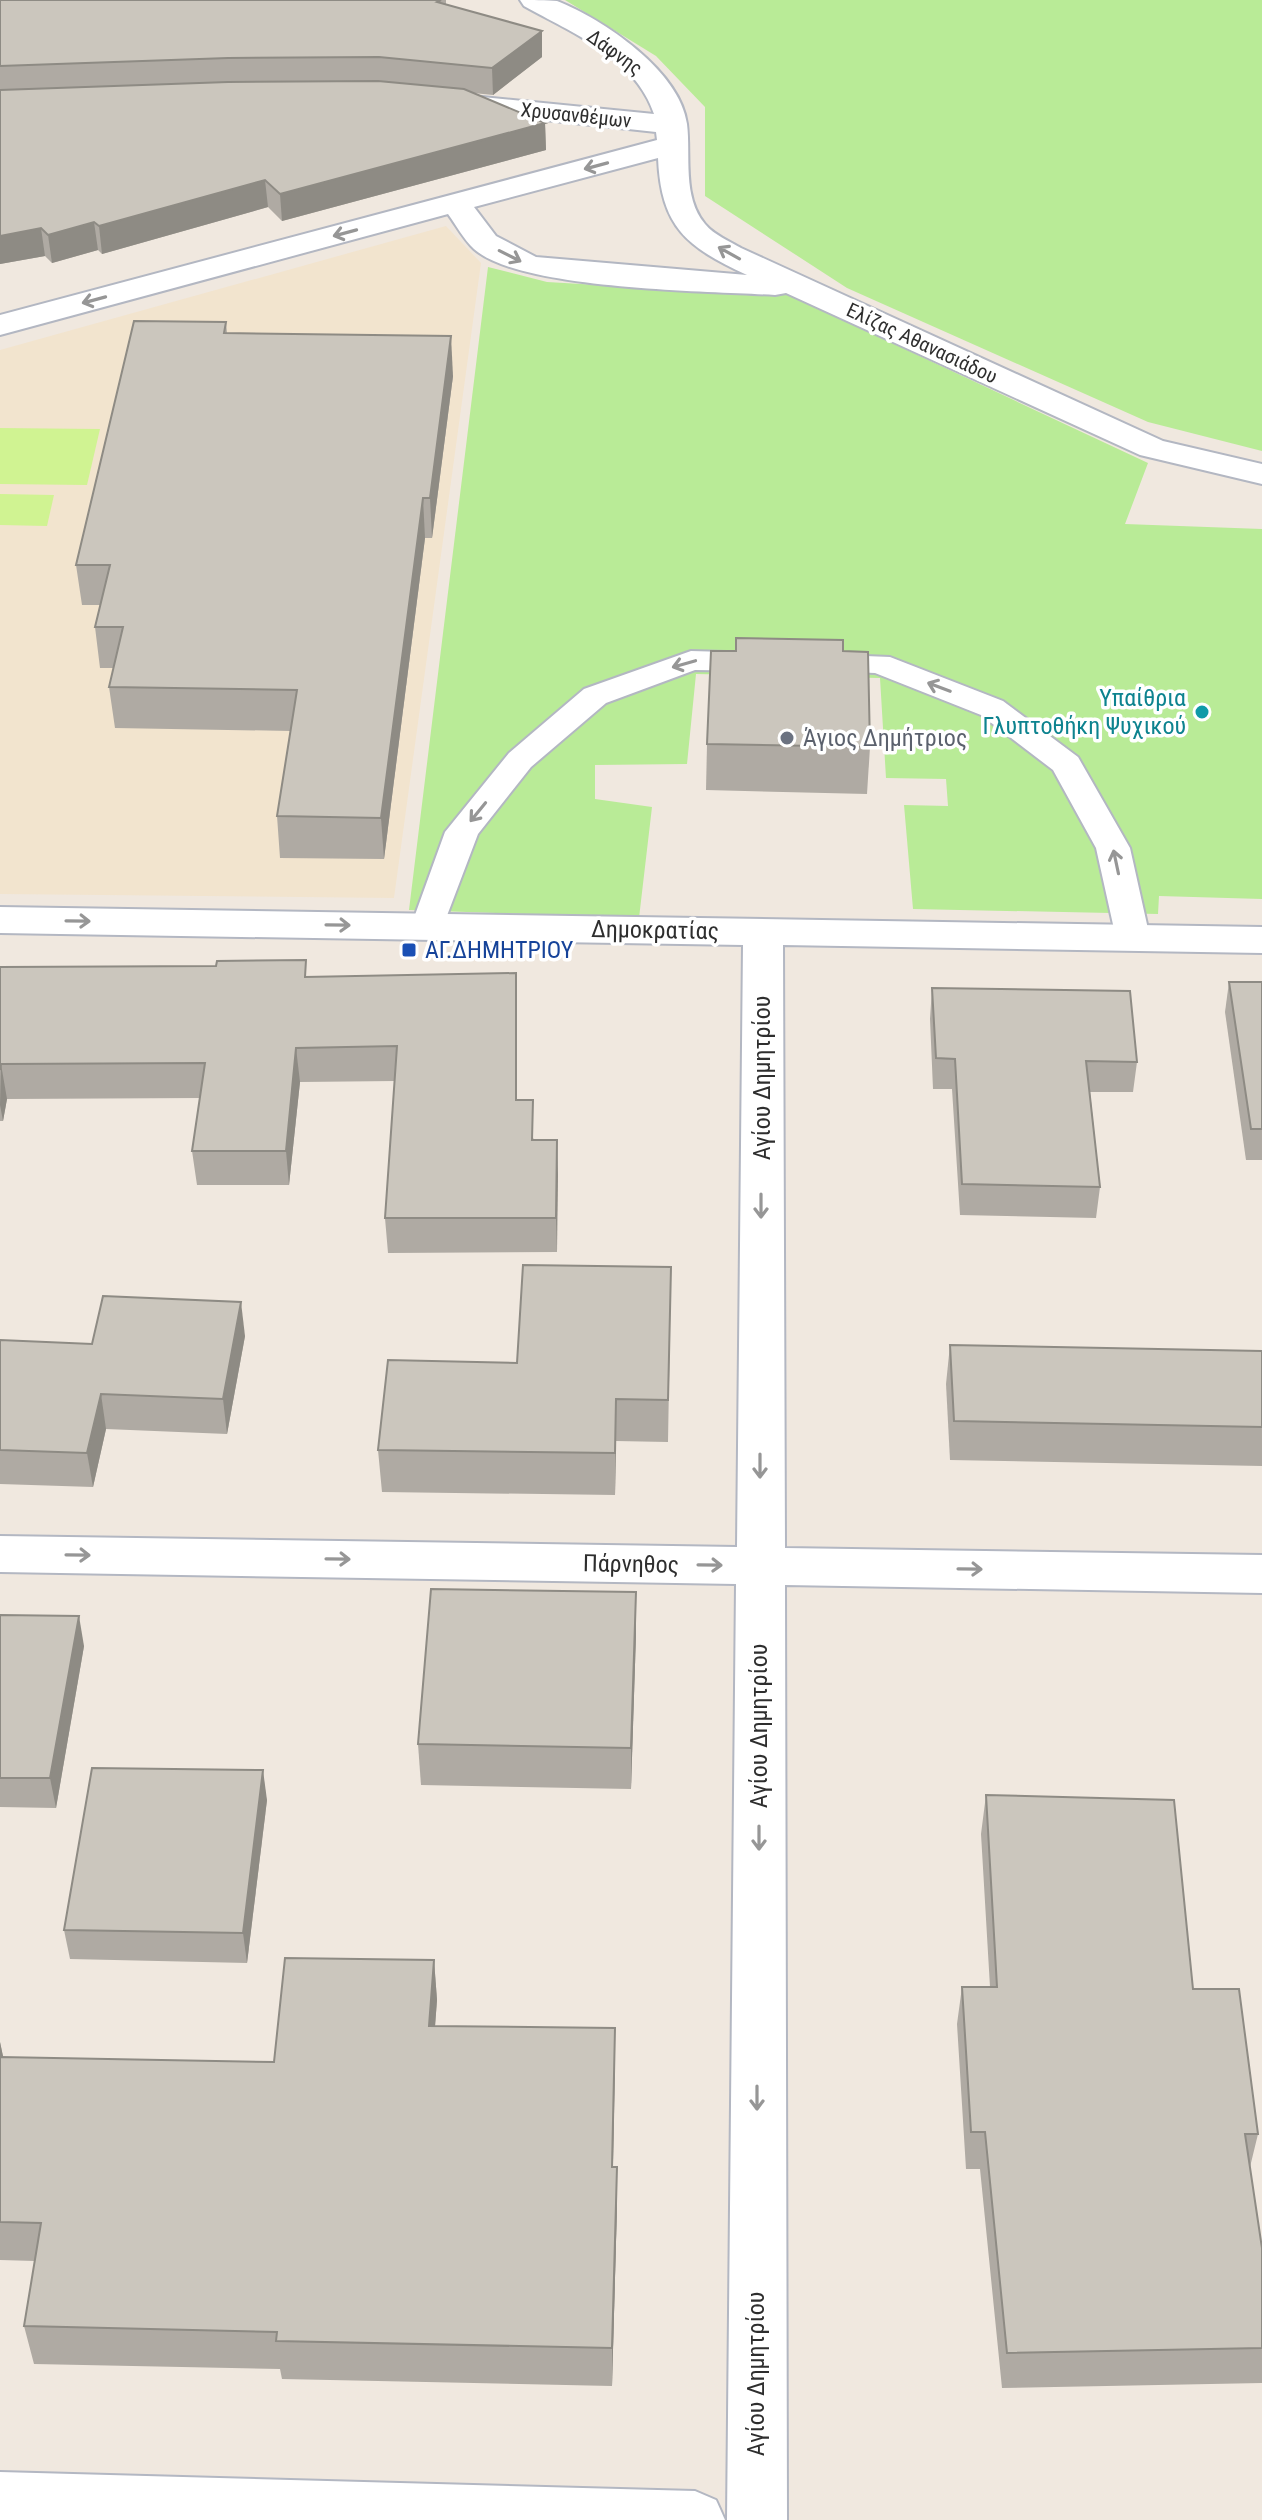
<svg xmlns="http://www.w3.org/2000/svg" width="1262" height="2520" font-family="'Roboto Condensed',sans-serif">
	<style>
		.education { fill: #f2e4ce }
		.green { fill: #b9eb97 }
		.pitch { fill: #d0f392 }
		.lines { fill: none; stroke-linecap: round; stroke-linejoin: round }
		.lane-casing { stroke: #b3b7c2; stroke-width: 4 }
		.street-casing { stroke: #b3b7c2; stroke-width: 4 }
		.secondary-casing { stroke: #b3b7c2; stroke-width: 4 }
		.lane { fill: #fff; fill-rule: evenodd }
		.street { fill: #fff; fill-rule: evenodd }
		.secondary { fill: #fff; fill-rule: evenodd }
		.wall { fill: #afaaa3 }
		.shaded-wall { fill: #8e8b84 }
		.building { fill: #cbc6bd; stroke: #8e8b84; stroke-width: 2 }
		.oneway { stroke: #969696 }
		.culture-dot { fill: #0f9aa8; stroke: #fff; stroke-width: 3 }
		.worship-dot { fill: #6b7280; stroke: #fff; stroke-width: 3 }
		.transit-dot { fill: #1a4fb4; stroke: #fff; stroke-width: 3 }
		.labels { text-anchor: middle; dominant-baseline: central; stroke-width: 7; stroke-linejoin: round; paint-order: stroke }
		.far-street-label { font-size: 20px; fill: #2e2e2e; stroke: #fff }
		.culture-label { font-size: 24px; fill: #0d838f; stroke: #fff; text-anchor: end }
		.worship-label { font-size: 24px; fill: #5b616d; stroke: #fff; text-anchor: start }
		.street-label { font-size: 24px; fill: #2e2e2e; stroke: #fff }
		.transit-label { font-size: 24px; fill: #164399; stroke: #fff; text-anchor: start }
	</style>
	<rect width="100%" height="100%" fill="#f0e8df"/>
	<path class="education" d="M 446,226 L 481,263 L 394,898 L 0,894 L 0,350 Z"/>
	<g class="green">
		<path d="M 565,0 L 1262,0 L 1262,451 L 1148,422 L 847,288 L 705,196 L 705,107 L 656,56 Z"/>
		<path d="M 488,267 L 547,282 L 700,291 L 781,291 L 1148,463 L 1125,524 L 1262,529 L 1262,899 L 1159,896 L 1158,914 L 913,909 L 904,805 L 948,806 L 946,779 L 886,778 L 880,678 L 696,674 L 687,764 L 595,765 L 595,799 L 652,807 L 639,918 L 409,910 Z"/>
	</g>
	<g class="pitch">
		<path d="M 0,428 L 100,429 L 87,485 L 0,484 Z"/>
		<path d="M 0,494 L 54,495 L 47,526 L 0,525 Z"/>
	</g>
	<g class="lines">
		<g class="lane-casing">
			<g id="lane">
				<path d="M 691,651 L 762,653 L 773,655 L 778,662 L 773,669 L 762,671 L 695,670 L 606,703 L 531,767 L 478,834 L 440,934 L 428,937 L 416,934 L 411,926 L 445,832 L 509,753 L 584,689 Z"/>
				<path d="M 816,654 L 890,657 L 1003,701 L 1078,757 L 1130,848 L 1150,938 L 1145,946 L 1133,949 L 1121,946 L 1116,938 L 1096,848 L 1053,770 L 981,715 L 875,673 L 805,670 L 800,663 L 805,656 Z"/>
			</g>
		</g>
		<g class="street-casing">
			<g id="street">
				<path d="M 520,0 C 531,0 547,0 557,1 C 603,19 680,71 687,124 C 691,155 682,197 705,224 C 714,235 729,241 741,248 L 1163,441 L 1262,464 L 1262,484 L 1140,455 L 786,293 L 775,295 C 708,291 520,290 474,249 C 464,240 456,225 448,214 L 0,335 L 0,315 L 657,140 L 656,132 L 442,109 L 437,103 L 442,97 L 452,94 L 654,114 C 636,58 572,33 524,6 ZM 658,158 C 661,228 687,247 747,275 L 536,257 L 496,236 L 474,207 Z"/>
				<path d="M 0,907 L 1262,927 L 1262,953 L 783,945 L 785,1548 L 1262,1555 L 1262,1593 L 785,1585 L 787,2520 L 727,2520 L 736,1584 L 0,1572 L 0,1536 L 737,1547 L 743,945 L 0,933 Z"/>
			</g>
		</g>
		<g class="secondary-casing">
			<path id="secondary" d="M 0,2472 L 695,2491 L 716,2500 L 725,2520 L 0,2520 Z"/>
		</g>
		<use href="#lane" class="lane"/>
		<use href="#street" class="street"/>
		<use href="#secondary" class="secondary"/>
	</g>
	<g class="wall">
		<path d="M 0,0 L 446,0 L 446,5 L 542,31 L 542,57 L 493,95 L 473,93 L 545,123 L 546,150 L 282,221 L 268,207 L 102,254 L 98,250 L 52,263 L 45,256 L 0,264 Z"/>
		<path d="M 226,322 L 227,333 L 453,376 L 432,538 L 425,538 L 384,859 L 280,858 L 277,816 L 291,731 L 115,728 L 109,687 L 114,668 L 100,668 L 95,627 L 100,605 L 82,605 L 76,565 Z"/>
		<path d="M 843,651 L 870,747 L 867,794 L 706,790 L 707,744 Z"/>
		<path d="M 0,967 L 308,977 L 517,1008 L 517,1100 L 534,1140 L 557,1140 L 557,1252 L 388,1253 L 385,1218 L 395,1081 L 300,1082 L 289,1185 L 197,1185 L 192,1151 L 200,1098 L 7,1099 L 3,1121 L 0,1121 Z"/>
		<path d="M 1229,982 L 1262,982 L 1262,1160 L 1246,1160 L 1225,1012 Z"/>
		<path d="M 932,988 L 1137,1062 L 1133,1092 L 1090,1092 L 1100,1187 L 1096,1218 L 960,1215 L 952,1089 L 933,1089 L 930,1019 Z"/>
		<path d="M 671,1267 L 668,1442 L 616,1441 L 615,1495 L 382,1492 L 378,1450 Z"/>
		<path d="M 245,1336 L 227,1434 L 106,1429 L 93,1487 L 0,1484 L 0,1340 L 92,1344 Z"/>
		<path d="M 950,1345 L 1262,1351 L 1262,1466 L 950,1460 L 946,1384 Z"/>
		<path d="M 636,1592 L 636,1634 L 631,1789 L 421,1785 L 418,1744 Z"/>
		<path d="M 0,1615 L 84,1646 L 56,1808 L 0,1807 Z"/>
		<path d="M 986,1795 L 1193,1989 L 1258,2134 L 1250,2167 L 1262,2248 L 1262,2383 L 1002,2388 L 980,2169 L 966,2169 L 957,2024 L 962,1987 L 990,1987 L 981,1834 Z"/>
		<path d="M 267,1800 L 247,1963 L 70,1959 L 64,1930 Z"/>
		<path d="M 434,1960 L 437,2000 L 435,2026 L 615,2028 L 613,2167 L 617,2206 L 612,2386 L 282,2379 L 280,2369 L 34,2364 L 24,2326 L 35,2261 L 0,2260 L 0,2042 L 3,2057 L 274,2062 Z"/>
	</g>
	<g class="shaded-wall">
		<path d="M 542,31 L 542,57 L 493,95 L 492,68 Z"/>
		<path d="M 545,123 L 546,150 L 282,221 L 280,194 Z"/>
		<path d="M 265,180 L 268,207 L 102,254 L 99,226 Z"/>
		<path d="M 94,222 L 98,250 L 52,263 L 48,235 Z"/>
		<path d="M 41,228 L 45,256 L 0,264 L 0,236 Z"/>
		<path d="M 451,336 L 453,376 L 432,538 L 430,498 Z"/>
		<path d="M 423,498 L 425,538 L 384,859 L 381,818 Z"/>
		<path d="M 516,973 L 517,1008 L 517,1134 L 516,1100 Z"/>
		<path d="M 296,1048 L 300,1082 L 289,1185 L 286,1151 Z"/>
		<path d="M 1,1064 L 7,1099 L 3,1121 L 0,1105 Z"/>
		<path d="M 557,1140 L 558,1175 L 557,1252 L 556,1218 Z"/>
		<path d="M 241,1302 L 245,1336 L 227,1434 L 223,1399 Z"/>
		<path d="M 101,1394 L 106,1429 L 93,1487 L 87,1453 Z"/>
		<path d="M 616,1399 L 616,1441 L 615,1495 L 615,1453 Z"/>
		<path d="M 636,1592 L 636,1634 L 631,1789 L 631,1748 Z"/>
		<path d="M 79,1616 L 84,1646 L 56,1808 L 50,1778 Z"/>
		<path d="M 263,1770 L 267,1800 L 247,1963 L 243,1933 Z"/>
		<path d="M 434,1960 L 437,2000 L 432,2066 L 429,2026 Z"/>
		<path d="M 615,2028 L 615,2068 L 612,2206 L 612,2167 Z"/>
		<path d="M 0,2042 L 3,2056 L 0,2074 Z"/>
		<path d="M 617,2167 L 617,2206 L 612,2386 L 612,2348 Z"/>
	</g>
	<g class="building">
		<path d="M 0,0 L 441,0 L 437,2 L 542,31 L 492,68 L 379,57 L 228,58 L 0,66 Z"/>
		<path d="M 378,81 L 464,89 L 545,123 L 280,194 L 265,180 L 99,226 L 94,222 L 48,235 L 41,228 L 0,236 L 0,90 L 228,82 Z"/>
		<path d="M 134,321 L 226,322 L 224,333 L 451,336 L 430,498 L 423,498 L 381,818 L 277,816 L 297,690 L 109,687 L 123,627 L 95,627 L 110,565 L 76,565 Z"/>
		<path d="M 736,638 L 843,640 L 843,651 L 868,652 L 870,747 L 707,744 L 711,651 L 736,651 Z"/>
		<path d="M 306,960 L 305,977 L 516,973 L 516,1100 L 533,1100 L 532,1140 L 557,1140 L 556,1218 L 385,1218 L 397,1046 L 296,1048 L 286,1151 L 192,1151 L 205,1063 L 1,1064 L 0,1070 L 0,967 L 216,966 L 217,961 Z"/>
		<path d="M 1229,982 L 1262,982 L 1262,1129 L 1251,1129 Z"/>
		<path d="M 932,988 L 1130,991 L 1137,1062 L 1086,1061 L 1100,1187 L 962,1184 L 955,1059 L 936,1058 Z"/>
		<path d="M 523,1265 L 671,1267 L 668,1400 L 616,1399 L 615,1453 L 378,1450 L 388,1360 L 517,1363 Z"/>
		<path d="M 103,1296 L 241,1302 L 223,1399 L 101,1394 L 87,1453 L 0,1450 L 0,1340 L 92,1344 Z"/>
		<path d="M 950,1345 L 1262,1351 L 1262,1427 L 954,1421 Z"/>
		<path d="M 431,1589 L 636,1592 L 631,1748 L 418,1744 Z"/>
		<path d="M 0,1615 L 79,1616 L 50,1778 L 0,1778 Z"/>
		<path d="M 92,1768 L 263,1770 L 243,1933 L 64,1930 Z"/>
		<path d="M 986,1795 L 1174,1800 L 1193,1989 L 1239,1989 L 1258,2134 L 1245,2134 L 1262,2248 L 1262,2348 L 1007,2353 L 985,2132 L 971,2132 L 962,1987 L 997,1987 Z"/>
		<path d="M 285,1958 L 434,1960 L 429,2026 L 615,2028 L 612,2167 L 617,2167 L 612,2348 L 276,2341 L 277,2332 L 24,2326 L 41,2223 L 0,2222 L 0,2057 L 274,2062 Z"/>
	</g>
	<defs><path id="oneway-shaft" d="M-6 0H5M1.5-3L5.5 0L1.5 3" fill="none" stroke-width="1.6" stroke-linecap="round" stroke-linejoin="round" transform="scale(2)"/></defs>
	<g class="oneway">
		<use href="#oneway-shaft" transform="translate(596 166) rotate(165)"/>
		<use href="#oneway-shaft" transform="translate(345 233) rotate(165)"/>
		<use href="#oneway-shaft" transform="translate(729 253) rotate(-151)"/>
		<use href="#oneway-shaft" transform="translate(510 256) rotate(27)"/>
		<use href="#oneway-shaft" transform="translate(94 300) rotate(165)"/>
		<use href="#oneway-shaft" transform="translate(684 664) rotate(164)"/>
		<use href="#oneway-shaft" transform="translate(939 687) rotate(-159)"/>
		<use href="#oneway-shaft" transform="translate(478 812) rotate(129)"/>
		<use href="#oneway-shaft" transform="translate(1116 862) rotate(-102)"/>
		<use href="#oneway-shaft" transform="translate(78 921) rotate(1)"/>
		<use href="#oneway-shaft" transform="translate(338 925) rotate(1)"/>
		<use href="#oneway-shaft" transform="translate(761 1206) rotate(90)"/>
		<use href="#oneway-shaft" transform="translate(760 1466) rotate(90)"/>
		<use href="#oneway-shaft" transform="translate(78 1555) rotate(1)"/>
		<use href="#oneway-shaft" transform="translate(338 1559) rotate(1)"/>
		<use href="#oneway-shaft" transform="translate(710 1565) rotate(1)"/>
		<use href="#oneway-shaft" transform="translate(970 1569) rotate(1)"/>
		<use href="#oneway-shaft" transform="translate(759 1838) rotate(90)"/>
		<use href="#oneway-shaft" transform="translate(757 2098) rotate(90)"/>
	</g>
	<circle class="culture-dot" cx="1202" cy="712" r="8"/>
	<circle class="worship-dot" cx="787" cy="738" r="8"/>
	<rect class="transit-dot" x="401" y="942" width="16" height="16" rx="4"/>
	<g class="labels">
		<g class="far-street-label">
			<text transform="translate(615 52) rotate(36)">Δάφνης</text>
			<text transform="translate(576 115) rotate(6)">Χρυσανθέμων</text>
			<text transform="translate(922 343) rotate(25)">Ελίζας Αθανασιάδου</text>
		</g>
		<g class="culture-label">
			<text x="1186" y="698">Υπαίθρια<tspan x="1186" dy="28">Γλυπτοθήκη Ψυχικού</tspan></text>
		</g>
		<g class="worship-label">
			<text x="803" y="738">Άγιος Δημήτριος</text>
		</g>
		<g class="street-label">
			<text transform="translate(655 930) rotate(1)">Δημοκρατίας</text>
			<text transform="translate(762 1078) rotate(-90)">Αγίου Δημητρίου</text>
			<text transform="translate(631 1564) rotate(1)">Πάρνηθος</text>
			<text transform="translate(759 1726) rotate(-90)">Αγίου Δημητρίου</text>
			<text transform="translate(756 2374) rotate(-90)">Αγίου Δημητρίου</text>
		</g>
		<g class="transit-label">
			<text x="425" y="950">ΑΓ.ΔΗΜΗΤΡΙΟΥ</text>
		</g>
	</g>
</svg>
